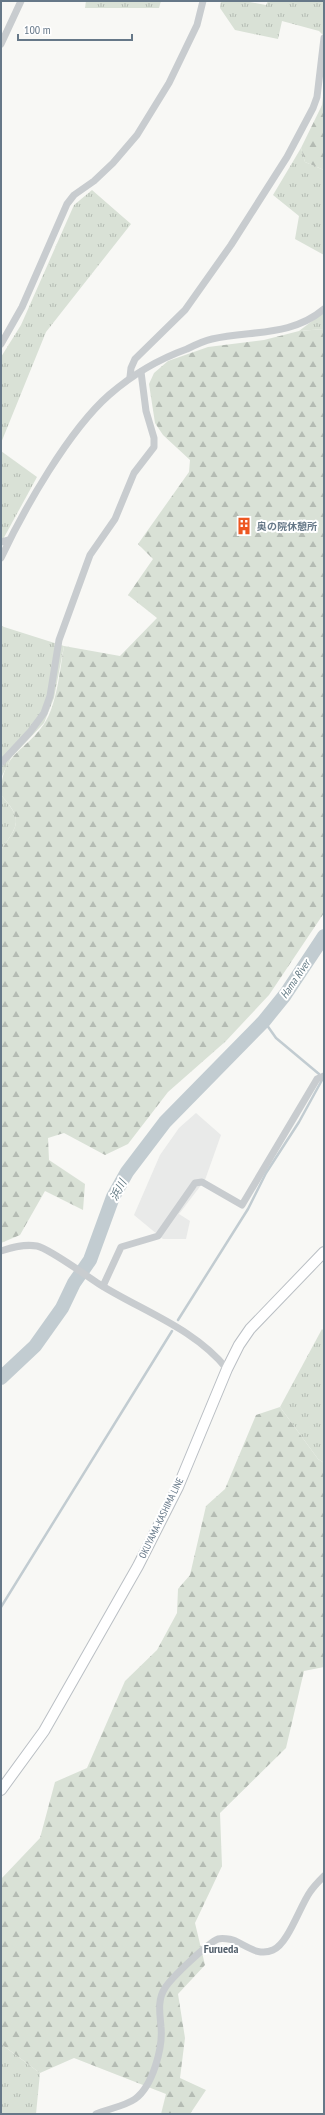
<svg xmlns="http://www.w3.org/2000/svg" width="325" height="2115" font-family="'PT Sans Narrow','Noto Sans JP',sans-serif">
	<style>
		.built { fill: #e9eae9 }
		.grass { fill: url(#grass-tufts) }
		.forest { fill: url(#forest-firs) }
		.lines { fill: none; stroke-linecap: round; stroke-linejoin: round }
		.stream { stroke: #c2ccd1; stroke-width: 2.5 }
		.river { stroke: #c2ccd1; stroke-width: 14 }
		.secondary-casing { stroke: #babfc4; stroke-width: 12 }
		.minor { stroke: #c8cccf; stroke-width: 7 }
		.secondary { stroke: #fff; stroke-width: 10 }
		.labels { text-anchor: middle; dominant-baseline: central; stroke-width: 4; stroke-linejoin: round; paint-order: stroke }
		.poi-label { font-size: 10px; font-weight: bold; fill: #667888; stroke: #fff; text-anchor: start }
		.street-label { font-size: 10px; fill: #667888; stroke: #fff }
		.water-label { font-size: 11px; font-style: italic; fill: #627983; stroke: #fff }
		.quarter-label { font-size: 12px; font-weight: bold; fill: #54616d; stroke: #fff }
	</style>
	<defs>
		<pattern id="grass-tufts" width="24" height="20" patternUnits="userSpaceOnUse"><rect width="24" height="20" fill="#d9e1d6"/><path d="M3 7l-1-3M5 7V3M7 7l1-3M15 17l-1-3M17 17v-4M19 17l1-3" fill="none" stroke="#b4bbb3"/></pattern>
		<pattern id="forest-firs" width="22" height="20" patternUnits="userSpaceOnUse"><rect width="22" height="20" fill="#d9e1d6"/><path d="M5 1l3.5 6h-7zM16 11l3.5 6h-7z" fill="#b4bbb3"/></pattern>
	</defs>
	<rect width="100%" height="100%" fill="#f8f8f5"/>
	<path class="built" d="M 196,1113 L 221,1135 L 205,1180 L 179,1214 L 190,1221 L 186,1239 L 163,1239 L 134,1215 L 160,1155 L 179,1128 Z"/>
	<g class="grass">
		<path d="M 86,1 L 161,1 L 159,8 L 85,8 Z"/>
		<path d="M 221,1 L 244,1 L 266,5 L 268,1 L 324,1 L 324,36 L 319,31 L 282,21 L 278,39 L 235,30 L 220,8 Z"/>
		<path d="M 301,148 L 305,162 L 324,170 L 324,255 L 295,239 L 299,216 L 273,195 Z"/>
		<path d="M 92,190 L 131,224 L 46,332 L 1,443 L 1,357 L 21,325 L 74,205 Z"/>
		<path d="M 324,312 L 324,329 L 299,331 Z"/>
		<path d="M 1,451 L 37,477 L 1,543 Z"/>
		<path d="M 1,626 L 64,646 L 54,698 L 44,723 L 11,758 L 1,778 Z"/>
		<path d="M 1,795 C 23,820 19,824 1,850 Z"/>
		<path d="M 322,1329 L 324,1331 L 324,1463 L 318,1459 L 280,1407 Z"/>
		<path d="M 1,2044 L 40,2073 L 36,2114 L 1,2114 Z"/>
	</g>
	<g class="forest">
		<path d="M 324,88 L 324,170 L 305,162 L 301,148 L 322,105 Z"/>
		<path d="M 324,329 L 324,913 L 269,995 L 226,1041 L 168,1092 L 128,1144 L 105,1155 L 64,1133 L 48,1138 L 49,1160 L 85,1184 L 83,1210 L 45,1191 L 20,1235 L 1,1243 L 1,850 C 19,824 23,820 1,795 C 1,753 25,752 44,724 C 57,705 60,669 64,646 L 120,656 L 157,618 L 128,595 L 153,559 L 138,544 L 189,472 L 190,460 L 163,435 L 155,423 L 149,384 L 154,373 L 168,361 L 208,347 L 264,340 L 299,331 Z"/>
		<path d="M 280,1407 L 318,1459 L 324,1463 L 324,1667 L 304,1671 L 286,1748 L 220,1813 L 222,1866 L 195,1923 L 205,1965 L 178,1994 L 185,2038 L 180,2078 L 206,2090 L 190,2114 L 161,2114 L 166,2094 L 74,2058 L 40,2073 L 1,2044 L 1,1879 L 40,1838 L 55,1782 L 87,1768 L 125,1681 L 157,1650 L 177,1613 L 178,1589 L 190,1575 L 206,1506 L 225,1489 L 256,1415 Z"/>
	</g>
	<g class="lines">
		<g class="stream">
			<path d="M 178,1320 L 248,1209 L 266,1173 L 299,1122 L 322,1080 L 319,1074 L 276,1038 L 264,1021"/>
			<path d="M 1,1607 L 172,1331"/>
		</g>
		<path class="river" d="M 1,1378 L 35,1346 L 62,1308 L 74,1283 L 90,1260 L 113,1197 L 127,1172 L 165,1122 L 264,1021 L 285,995 L 324,936"/>
		<g class="secondary-casing">
			<path id="secondary" d="M 1,1790 L 44,1731 L 138,1566 L 178,1487 L 227,1369 L 239,1345 L 250,1329 L 324,1252"/>
		</g>
		<g class="minor">
			<path d="M 1,44 L 21,1"/>
			<path d="M 1,344 L 22,307 L 67,204 L 74,195 L 94,181 L 113,163 L 137,135 L 169,83 L 197,25 L 203,1"/>
			<path d="M 130,377 L 131,368 L 135,359 L 185,310 L 231,245 L 287,157 L 313,108 L 317,97 L 324,38"/>
			<path d="M 1,542 L 9,540"/>
			<path d="M 1,558 C 24,509 69,430 109,395 C 132,375 159,359 187,349 C 195,345 203,341 212,339 C 251,330 291,337 324,309"/>
			<path d="M 1,763 L 30,732 L 44,713 L 50,696 L 59,640 L 90,555 L 115,519 L 134,473 L 154,447 L 154,438 L 146,411 L 141,372"/>
			<path d="M 1,1251 C 13,1247 24,1244 37,1246 C 50,1249 85,1275 99,1284 C 142,1311 194,1328 227,1369"/>
			<path d="M 103,1286 L 121,1247 L 158,1236 L 195,1183 L 202,1182 L 242,1205 L 317,1079 L 324,1076"/>
			<path d="M 96,2114 C 108,2109 125,2106 135,2099 C 153,2086 163,2047 161,2027 C 160,2014 157,2000 165,1988 C 171,1978 208,1943 218,1939 C 222,1938 230,1939 233,1940 C 246,1945 258,1957 273,1950 C 288,1944 300,1906 310,1892 C 314,1886 319,1881 324,1876"/>
		</g>
		<use href="#secondary" class="secondary"/>
	</g>
	<defs>
		<g id="building-bare" transform="scale(1.38)"><path d="M-4-6H4V6H1V3H-1V6H-4ZM-2.5-4.3h1.7v1.8h-1.7ZM.8-4.3h1.7v1.8H.8ZM-2.5-1h1.7V.8h-1.7ZM.8-1h1.7V.8H.8Z" fill="#ed5721" stroke="#fff" stroke-width="2.5" paint-order="stroke"/></g>
	</defs>
	<g fill-rule="evenodd">
		<use href="#building-bare" x="244" y="526"/>
	</g>
	<g class="labels">
		<g class="poi-label">
			<text x="257" y="526">奥の院休憩所</text>
		</g>
		<g class="street-label">
			<text transform="translate(161 1518) rotate(-64)">OKUYAMA-KASHIMA LINE</text>
		</g>
		<g class="water-label">
			<text transform="translate(295 979) rotate(-56)">Hama River</text>
			<text transform="translate(118 1190) rotate(-62)">浜川</text>
		</g>
		<g class="quarter-label">
			<text x="221" y="1948">Furueda</text>
		</g>
	</g>
	<rect width="325" height="2115" fill="none" stroke="#667888" stroke-width="4"/>
	<path d="M18 34v6h114v-6" fill="none" stroke="#667888" stroke-width="2"/>
	<text x="24" y="34" font-size="12" fill="#667888" stroke="#ffffff" stroke-width="3" paint-order="stroke">100 m</text>
</svg>
